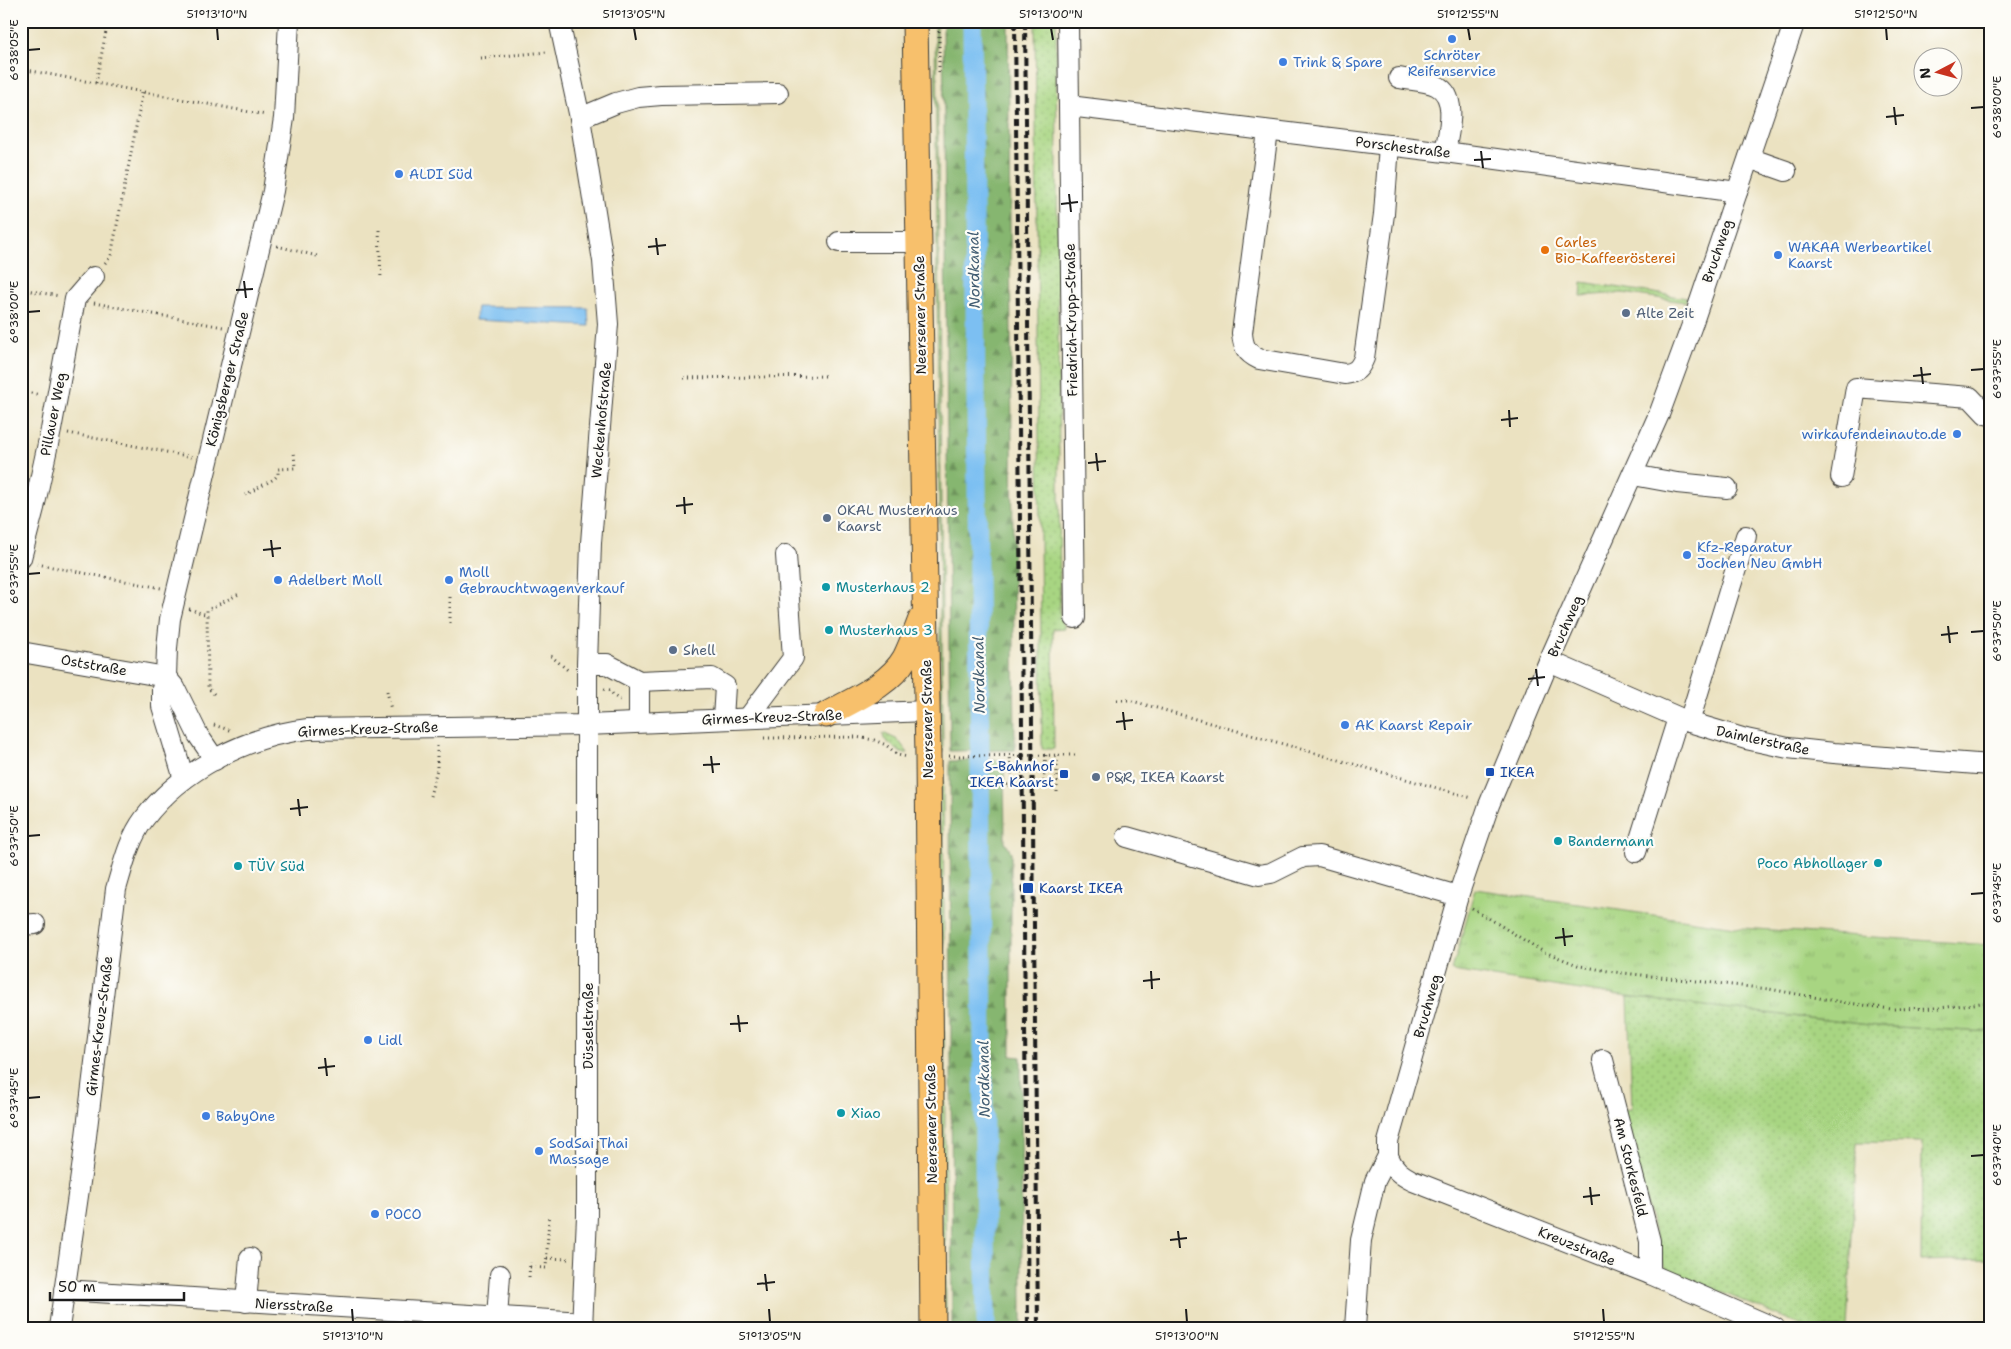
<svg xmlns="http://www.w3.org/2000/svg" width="2011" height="1349" font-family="'Shantell Sans',sans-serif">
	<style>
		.grass { fill: url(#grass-dots); stroke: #62784f }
		.forest { fill: url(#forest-firs); stroke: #516946 }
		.park { fill: url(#park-tufts); stroke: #62784f }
		.water { fill: #7cbff2; stroke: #4c6e87 }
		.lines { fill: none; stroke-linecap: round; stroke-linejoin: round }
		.canal { stroke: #7cbff2; stroke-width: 19 }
		.minor-casing { stroke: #3b3a35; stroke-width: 22 }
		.major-casing { stroke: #3b3a35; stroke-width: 27 }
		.path { stroke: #3b3a35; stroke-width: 3; stroke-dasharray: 1 4; stroke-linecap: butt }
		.minor { stroke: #fff; stroke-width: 20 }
		.major { stroke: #f7c06c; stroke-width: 25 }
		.rail { stroke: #1c1c1c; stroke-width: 4; stroke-dasharray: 8 4; stroke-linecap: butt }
		.ticks { fill: none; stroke: #1c1c1c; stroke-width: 2 }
		.shop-dot { fill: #3f7fe0; stroke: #fdfcf7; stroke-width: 2 }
		.food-dot { fill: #e8710a; stroke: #fdfcf7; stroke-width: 2 }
		.service-dot { fill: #5c6f8a; stroke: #fdfcf7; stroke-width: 2 }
		.culture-dot { fill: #0f9aa8; stroke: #fdfcf7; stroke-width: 2 }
		.transit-dot { fill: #1a4fb4; stroke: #fdfcf7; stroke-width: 2 }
		.labels { text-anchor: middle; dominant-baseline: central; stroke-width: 4.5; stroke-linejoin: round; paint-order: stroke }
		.shop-label { font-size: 14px; fill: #366cbe; stroke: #fdfcf7; text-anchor: start }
		.street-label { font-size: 14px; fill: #1c1c1c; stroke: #fdfcf7 }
		.food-label { font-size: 14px; fill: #c56008; stroke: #fdfcf7; text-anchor: start }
		.service-label { font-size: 14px; fill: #4e5e75; stroke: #fdfcf7; text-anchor: start }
		.culture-label { font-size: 14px; fill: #0d838f; stroke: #fdfcf7; text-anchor: start }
		.transit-label { font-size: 14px; fill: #164399; stroke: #fdfcf7; text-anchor: start }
		.water-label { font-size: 15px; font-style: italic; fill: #425d72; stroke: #fdfcf7 }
		.neatline { fill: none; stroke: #1c1c1c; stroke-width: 2 }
		.ticks-label { font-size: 12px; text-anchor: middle; fill: #1c1c1c }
	</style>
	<defs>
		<pattern id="grass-dots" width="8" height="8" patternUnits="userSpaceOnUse" patternTransform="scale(1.25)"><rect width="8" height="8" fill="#a8d582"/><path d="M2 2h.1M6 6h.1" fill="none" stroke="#90b670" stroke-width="1.8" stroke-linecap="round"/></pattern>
		<pattern id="forest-firs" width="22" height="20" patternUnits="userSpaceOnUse" patternTransform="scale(1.25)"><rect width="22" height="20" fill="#86b670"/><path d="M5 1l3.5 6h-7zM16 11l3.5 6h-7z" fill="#6d935b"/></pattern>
		<pattern id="park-tufts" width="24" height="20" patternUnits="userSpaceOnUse" patternTransform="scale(1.25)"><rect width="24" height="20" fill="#a8d582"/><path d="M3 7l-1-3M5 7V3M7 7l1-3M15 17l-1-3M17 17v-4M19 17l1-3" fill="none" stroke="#90b670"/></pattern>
	</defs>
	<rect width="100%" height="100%" fill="#fdfcf7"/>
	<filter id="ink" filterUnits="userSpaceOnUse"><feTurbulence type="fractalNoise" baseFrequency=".02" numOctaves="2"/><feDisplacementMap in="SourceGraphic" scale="10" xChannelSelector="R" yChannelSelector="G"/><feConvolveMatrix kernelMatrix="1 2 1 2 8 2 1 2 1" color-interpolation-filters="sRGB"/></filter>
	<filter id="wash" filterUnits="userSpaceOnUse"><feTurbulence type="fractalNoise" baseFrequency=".0096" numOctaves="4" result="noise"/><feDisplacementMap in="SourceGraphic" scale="20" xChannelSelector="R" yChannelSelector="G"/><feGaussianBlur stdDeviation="1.12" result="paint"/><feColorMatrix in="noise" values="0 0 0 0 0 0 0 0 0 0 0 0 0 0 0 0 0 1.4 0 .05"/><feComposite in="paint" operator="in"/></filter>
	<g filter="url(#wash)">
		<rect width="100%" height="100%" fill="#ebe2c1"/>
		<g class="grass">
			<path d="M 935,21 L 937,21 L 943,752 L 941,752 Z"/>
			<path d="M 1035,21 L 1056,21 L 1060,617 L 1065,628 L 1053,629 L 1054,749 L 1042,749 Z"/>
			<path d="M 1582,282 L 1687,298 L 1685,302 L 1622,293 L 1581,296 Z"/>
			<path d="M 883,733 L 898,740 L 908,753 L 901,753 L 884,739 Z"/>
			<path d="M 940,765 L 943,765 L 946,1328 L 942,1328 Z"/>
			<path d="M 1628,997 L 1878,1026 L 1990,1032 L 1990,1259 L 1921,1261 L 1922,1143 L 1857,1142 L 1847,1328 L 1809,1328 L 1665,1269 L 1621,1110 L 1632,1109 Z"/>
		</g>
		<g class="forest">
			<path d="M 943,21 L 1008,21 L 1015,750 L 950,751 Z"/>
			<path d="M 1004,760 L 1005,842 L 1011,852 L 1011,1056 L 1021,1057 L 1022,1328 L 952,1328 L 950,761 Z"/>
		</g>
		<path class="park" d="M 1475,889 L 1742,928 L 1990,945 L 1990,1032 L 1878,1026 L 1628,997 L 1452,971 Z"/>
		<path class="water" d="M 477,307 L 588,308 L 589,326 L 475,320 Z"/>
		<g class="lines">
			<path class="canal" d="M 972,21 L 986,1328"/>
		</g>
	</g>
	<g filter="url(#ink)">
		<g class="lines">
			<g class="minor-casing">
				<g id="minor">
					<path d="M 559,21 L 580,118 L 603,261 L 608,324 L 591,543 L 587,664 L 587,1216 L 582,1328"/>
					<path d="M 1068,21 L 1075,618"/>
					<path d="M 1399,78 C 1409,80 1429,81 1437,86 C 1459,97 1448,134 1445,152"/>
					<path d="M 1069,106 L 1445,152 L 1737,192"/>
					<path d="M 580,118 L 616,103 L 638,97 L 661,95 L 778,93"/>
					<path d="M 1268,131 L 1242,333 C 1243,346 1246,353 1259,359 L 1345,374 C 1356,373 1360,368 1364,358 L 1384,214 L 1389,145"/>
					<path d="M 1749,158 L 1786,171"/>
					<path d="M 839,242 L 918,242"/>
					<path d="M 1633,475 L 1677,483 L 1727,488"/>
					<path d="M 1841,477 L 1856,388 L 1970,397 L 1986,414 L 1990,415"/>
					<path d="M 21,558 L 34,508 L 51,430 L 75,299 L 94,277"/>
					<path d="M 21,652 L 166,677"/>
					<path d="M 1549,661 L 1689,722 L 1746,739 L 1788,748 L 1834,753 L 1990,765"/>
					<path d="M 587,664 L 607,664 L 639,681 L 712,678 L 725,686 L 723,719"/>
					<path d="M 166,677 L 175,688 L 198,735 L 215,760"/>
					<path d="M 748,718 L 793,658 L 786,555"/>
					<path d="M 639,722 L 639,681"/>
					<path d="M 1689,722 L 1746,536"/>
					<path d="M 184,779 L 162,706 L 162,689 L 166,677 L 167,648 L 170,619 L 273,191 L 284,118 L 289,21"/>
					<path d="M 1127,837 L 1259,875 L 1271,873 L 1303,857 L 1319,856 L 1458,896"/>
					<path d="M 1636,852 L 1678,718"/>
					<path d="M 21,925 L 35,924"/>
					<path d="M 1603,1060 L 1650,1241 L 1650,1274"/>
					<path d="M 1388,1156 C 1393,1169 1401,1175 1413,1181 L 1650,1274 L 1775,1328"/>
					<path d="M 64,1290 L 583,1322"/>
					<path d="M 246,1302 L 250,1258"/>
					<path d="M 497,1317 L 500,1275"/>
					<path d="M 59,1328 L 83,1161 L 116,889 C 123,866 129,839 144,819 C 182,769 247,736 308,729 L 586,725 L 927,711"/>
					<path d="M 1355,1328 L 1361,1240 L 1375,1181 L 1388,1156 L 1388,1142 L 1458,896 L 1489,805 L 1549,661 L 1660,412 L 1692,325 L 1795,21"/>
				</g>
			</g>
			<g class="major-casing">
				<g id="major">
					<path d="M 915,21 L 928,757 L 933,1328"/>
					<path d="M 826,715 C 852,700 889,686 905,658 C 911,646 916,632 921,619"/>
				</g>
			</g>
			<g class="path">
				<path d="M 939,21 L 939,76"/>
				<path d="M 480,58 L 547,52"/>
				<path d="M 21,69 L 266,115"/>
				<path d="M 96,83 L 108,21"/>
				<path d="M 379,230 L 381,279"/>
				<path d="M 277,246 L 317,256"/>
				<path d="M 105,263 L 111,256 L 143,91"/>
				<path d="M 21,289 L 59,296"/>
				<path d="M 94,303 L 223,327"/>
				<path d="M 684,378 L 828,376"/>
				<path d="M 21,391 L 40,395"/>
				<path d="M 68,433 L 192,457"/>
				<path d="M 245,495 L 274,479 L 278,475 L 278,469 L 295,468 L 294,450"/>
				<path d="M 37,564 L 161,588"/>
				<path d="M 450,597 L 450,624"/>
				<path d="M 189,609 C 196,610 200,614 207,614"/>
				<path d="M 551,656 L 570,672"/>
				<path d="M 604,689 L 610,690 L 614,696 L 620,700"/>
				<path d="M 387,691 L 391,710"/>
				<path d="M 214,694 L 208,688 L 207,610 L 239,594"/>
				<path d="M 1117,700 L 1129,700 L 1472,798"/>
				<path d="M 214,725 L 232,731"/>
				<path d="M 764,738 L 856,737 L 874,740 L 886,745 L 898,755 L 908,757"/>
				<path d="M 949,756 L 1076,755"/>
				<path d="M 1007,785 L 1012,784 L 1010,756"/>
				<path d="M 1043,786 L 1046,755"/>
				<path d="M 1057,792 L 1057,755"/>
				<path d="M 430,796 L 437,769 L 437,745"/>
				<path d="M 1472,908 L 1542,951 L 1580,966 L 1614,972 L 1769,989 L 1841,1002 L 1891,1009 L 1939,1008 L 1990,1002"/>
				<path d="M 547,1258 L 568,1259"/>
				<path d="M 530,1267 L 546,1268 L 549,1217"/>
				<path d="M 529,1277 L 530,1262"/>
			</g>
			<use href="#minor" class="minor"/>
			<use href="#major" class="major"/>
			<g class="rail">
				<path d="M 1015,21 L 1028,1328"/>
				<path d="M 1025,21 L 1038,1328"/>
			</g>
		</g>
	</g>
	<path class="ticks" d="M 217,28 L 218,40M 634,28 L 636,40M 1051,28 L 1053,40M 1468,28 L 1470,40M 1886,28 L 1887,40M 28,50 L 40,49M 1894,107 L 1896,125M 1971,108 L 1984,107M 1886,117 L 1904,115M 1481,151 L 1483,168M 1474,160 L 1491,159M 1069,194 L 1071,212M 1061,204 L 1078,202M 656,238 L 658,255M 648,247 L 666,245M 244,281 L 246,298M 236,290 L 253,289M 28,312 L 40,311M 1921,367 L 1923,384M 1971,370 L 1984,369M 1913,376 L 1931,374M 1509,410 L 1510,427M 1501,420 L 1518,418M 1096,453 L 1098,471M 1088,463 L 1106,461M 684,497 L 685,514M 676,506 L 693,504M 271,540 L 273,557M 263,550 L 281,548M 28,574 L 40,573M 1948,626 L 1950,643M 1971,632 L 1984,631M 1941,635 L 1958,633M 1536,669 L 1538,686M 1528,679 L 1545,677M 1123,712 L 1125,730M 1116,722 L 1133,720M 711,756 L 713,773M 703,765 L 720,764M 298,799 L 300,816M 290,809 L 308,807M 28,836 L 40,835M 1971,894 L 1984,893M 1563,928 L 1565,946M 1555,938 L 1573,936M 1151,971 L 1152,989M 1143,981 L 1160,979M 738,1015 L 740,1032M 730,1024 L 748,1023M 325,1058 L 327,1076M 318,1068 L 335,1066M 28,1098 L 40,1097M 1971,1156 L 1984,1155M 1590,1187 L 1592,1205M 1583,1197 L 1600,1195M 1178,1231 L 1180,1248M 1170,1240 L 1187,1238M 765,1274 L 767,1291M 757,1284 L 775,1282M 352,1309 L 353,1322M 769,1309 L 770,1322M 1186,1309 L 1187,1322M 1603,1309 L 1604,1322"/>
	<g class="shop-dot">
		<circle cx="1452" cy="39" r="5"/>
		<circle cx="1283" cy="62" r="5"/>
		<circle cx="399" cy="174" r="5"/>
		<circle cx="1778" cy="255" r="5"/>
		<circle cx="1957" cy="434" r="5"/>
		<circle cx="1687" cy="555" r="5"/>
		<circle cx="278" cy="580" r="5"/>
		<circle cx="449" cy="580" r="5"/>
		<circle cx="1345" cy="725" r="5"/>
		<circle cx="368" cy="1040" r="5"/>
		<circle cx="206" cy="1116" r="5"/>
		<circle cx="539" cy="1151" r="5"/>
		<circle cx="375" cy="1214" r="5"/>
	</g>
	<circle class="food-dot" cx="1545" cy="250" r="5"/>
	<g class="service-dot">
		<circle cx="1626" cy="313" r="5"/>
		<circle cx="827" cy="518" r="5"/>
		<circle cx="673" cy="650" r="5"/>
		<circle cx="1096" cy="777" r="5"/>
	</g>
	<g class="culture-dot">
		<circle cx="826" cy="587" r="5"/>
		<circle cx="829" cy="630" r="5"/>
		<circle cx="1558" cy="841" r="5"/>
		<circle cx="1878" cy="863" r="5"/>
		<circle cx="238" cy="866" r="5"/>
		<circle cx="841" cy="1113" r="5"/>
	</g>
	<g class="transit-dot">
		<rect x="1485" y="767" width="10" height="10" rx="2.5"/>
		<rect x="1059" y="769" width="10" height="10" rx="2.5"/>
		<rect x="1022" y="882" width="12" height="12" rx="2.5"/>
	</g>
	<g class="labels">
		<g class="shop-label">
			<text x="1452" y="55" text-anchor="middle">Schröter<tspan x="1452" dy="16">Reifenservice</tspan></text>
			<text x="1293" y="62">Trink &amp; Spare</text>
			<text x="409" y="174">ALDI Süd</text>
			<text x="1788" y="247">WAKAA Werbeartikel<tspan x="1788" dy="16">Kaarst</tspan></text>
			<text x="1947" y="434" text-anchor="end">wirkaufendeinauto.de</text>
			<text x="1697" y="547">Kfz-Reparatur<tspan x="1697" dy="16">Jochen Neu GmbH</tspan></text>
			<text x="459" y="572">Moll<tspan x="459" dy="16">Gebrauchtwagenverkauf</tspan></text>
			<text x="288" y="580">Adelbert Moll</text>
			<text x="1355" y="725">AK Kaarst Repair</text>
			<text x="378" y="1040">Lidl</text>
			<text x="216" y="1116">BabyOne</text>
			<text x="549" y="1143">SodSai Thai<tspan x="549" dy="16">Massage</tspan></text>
			<text x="385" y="1214">POCO</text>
		</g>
		<g class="street-label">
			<text transform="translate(1403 147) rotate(7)">Porschestraße</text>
			<text transform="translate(1717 251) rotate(-71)">Bruchweg</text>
			<text transform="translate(920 315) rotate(-91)">Neersener Straße</text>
			<text transform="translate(1071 320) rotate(-91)">Friedrich-Krupp-Straße</text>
			<text transform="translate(227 379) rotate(-76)">Königsberger Straße</text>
			<text transform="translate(53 414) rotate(-79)">Pillauer Weg</text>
			<text transform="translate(601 420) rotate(-85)">Weckenhofstraße</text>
			<text transform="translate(1565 626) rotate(-66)">Bruchweg</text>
			<text transform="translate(94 665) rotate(10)">Oststraße</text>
			<text transform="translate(772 717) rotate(-2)">Girmes-Kreuz-Straße</text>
			<text transform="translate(927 719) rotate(-91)">Neersener Straße</text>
			<text transform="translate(368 729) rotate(-2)">Girmes-Kreuz-Straße</text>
			<text transform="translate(1763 740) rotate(12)">Daimlerstraße</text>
			<text transform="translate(1427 1006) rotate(-74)">Bruchweg</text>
			<text transform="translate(99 1026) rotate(-83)">Girmes-Kreuz-Straße</text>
			<text transform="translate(588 1026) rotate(-90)">Düsselstraße</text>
			<text transform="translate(931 1124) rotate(-91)">Neersener Straße</text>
			<text transform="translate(1631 1167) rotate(76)">Am Storkesfeld</text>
			<text transform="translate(1577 1246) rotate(22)">Kreuzstraße</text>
			<text transform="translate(294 1305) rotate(3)">Niersstraße</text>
		</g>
		<g class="food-label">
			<text x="1555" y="242">Carles<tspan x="1555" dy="16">Bio-Kaffeerösterei</tspan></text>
		</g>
		<g class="service-label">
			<text x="1636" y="313">Alte Zeit</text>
			<text x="837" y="510">OKAL Musterhaus<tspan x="837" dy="16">Kaarst</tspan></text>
			<text x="683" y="650">Shell</text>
			<text x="1106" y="777">P&amp;R, IKEA Kaarst</text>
		</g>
		<g class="culture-label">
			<text x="836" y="587">Musterhaus 2</text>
			<text x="839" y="630">Musterhaus 3</text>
			<text x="1568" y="841">Bandermann</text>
			<text x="1868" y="863" text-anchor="end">Poco Abhollager</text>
			<text x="248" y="866">TÜV Süd</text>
			<text x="851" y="1113">Xiao</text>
		</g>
		<g class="transit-label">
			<text x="1054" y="766" text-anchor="end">S-Bahnhof<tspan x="1054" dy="16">IKEA Kaarst</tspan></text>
			<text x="1500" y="772">IKEA</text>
			<text x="1039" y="888">Kaarst IKEA</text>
		</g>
		<g class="water-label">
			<text transform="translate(974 270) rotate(-91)">Nordkanal</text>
			<text transform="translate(979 675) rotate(-91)">Nordkanal</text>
			<text transform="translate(984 1079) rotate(-91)">Nordkanal</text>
		</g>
	</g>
	<rect width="2011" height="1349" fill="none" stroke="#fdfcf7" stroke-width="55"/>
	<g transform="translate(1938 72) rotate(264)"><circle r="24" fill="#fdfcf7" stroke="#a3a29f"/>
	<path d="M0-4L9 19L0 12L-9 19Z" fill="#c8321e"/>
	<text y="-8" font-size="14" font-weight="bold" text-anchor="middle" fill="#1c1c1c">N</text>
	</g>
	<path d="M50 1292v8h134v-8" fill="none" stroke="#1c1c1c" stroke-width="2.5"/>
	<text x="58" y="1292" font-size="15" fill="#1c1c1c" stroke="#fdfcf7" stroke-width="4" paint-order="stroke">50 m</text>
	<rect x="28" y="28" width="1956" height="1294" class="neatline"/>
	<g class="ticks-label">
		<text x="217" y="18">51°13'10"N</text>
		<text x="634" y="18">51°13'05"N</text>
		<text x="1051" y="18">51°13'00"N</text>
		<text x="1468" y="18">51°12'55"N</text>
		<text x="1886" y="18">51°12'50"N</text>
		<text transform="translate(14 50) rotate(-90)" y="4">6°38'05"E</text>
		<text transform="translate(1997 107) rotate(-90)" y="4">6°38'00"E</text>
		<text transform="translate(14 312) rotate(-90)" y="4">6°38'00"E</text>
		<text transform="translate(1997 369) rotate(-90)" y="4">6°37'55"E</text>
		<text transform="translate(14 574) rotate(-90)" y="4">6°37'55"E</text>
		<text transform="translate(1997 631) rotate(-90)" y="4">6°37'50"E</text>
		<text transform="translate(14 836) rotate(-90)" y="4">6°37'50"E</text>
		<text transform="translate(1997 893) rotate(-90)" y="4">6°37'45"E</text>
		<text transform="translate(14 1098) rotate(-90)" y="4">6°37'45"E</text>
		<text transform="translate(1997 1155) rotate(-90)" y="4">6°37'40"E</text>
		<text x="353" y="1340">51°13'10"N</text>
		<text x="770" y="1340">51°13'05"N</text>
		<text x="1187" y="1340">51°13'00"N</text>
		<text x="1604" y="1340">51°12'55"N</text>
	</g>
</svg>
